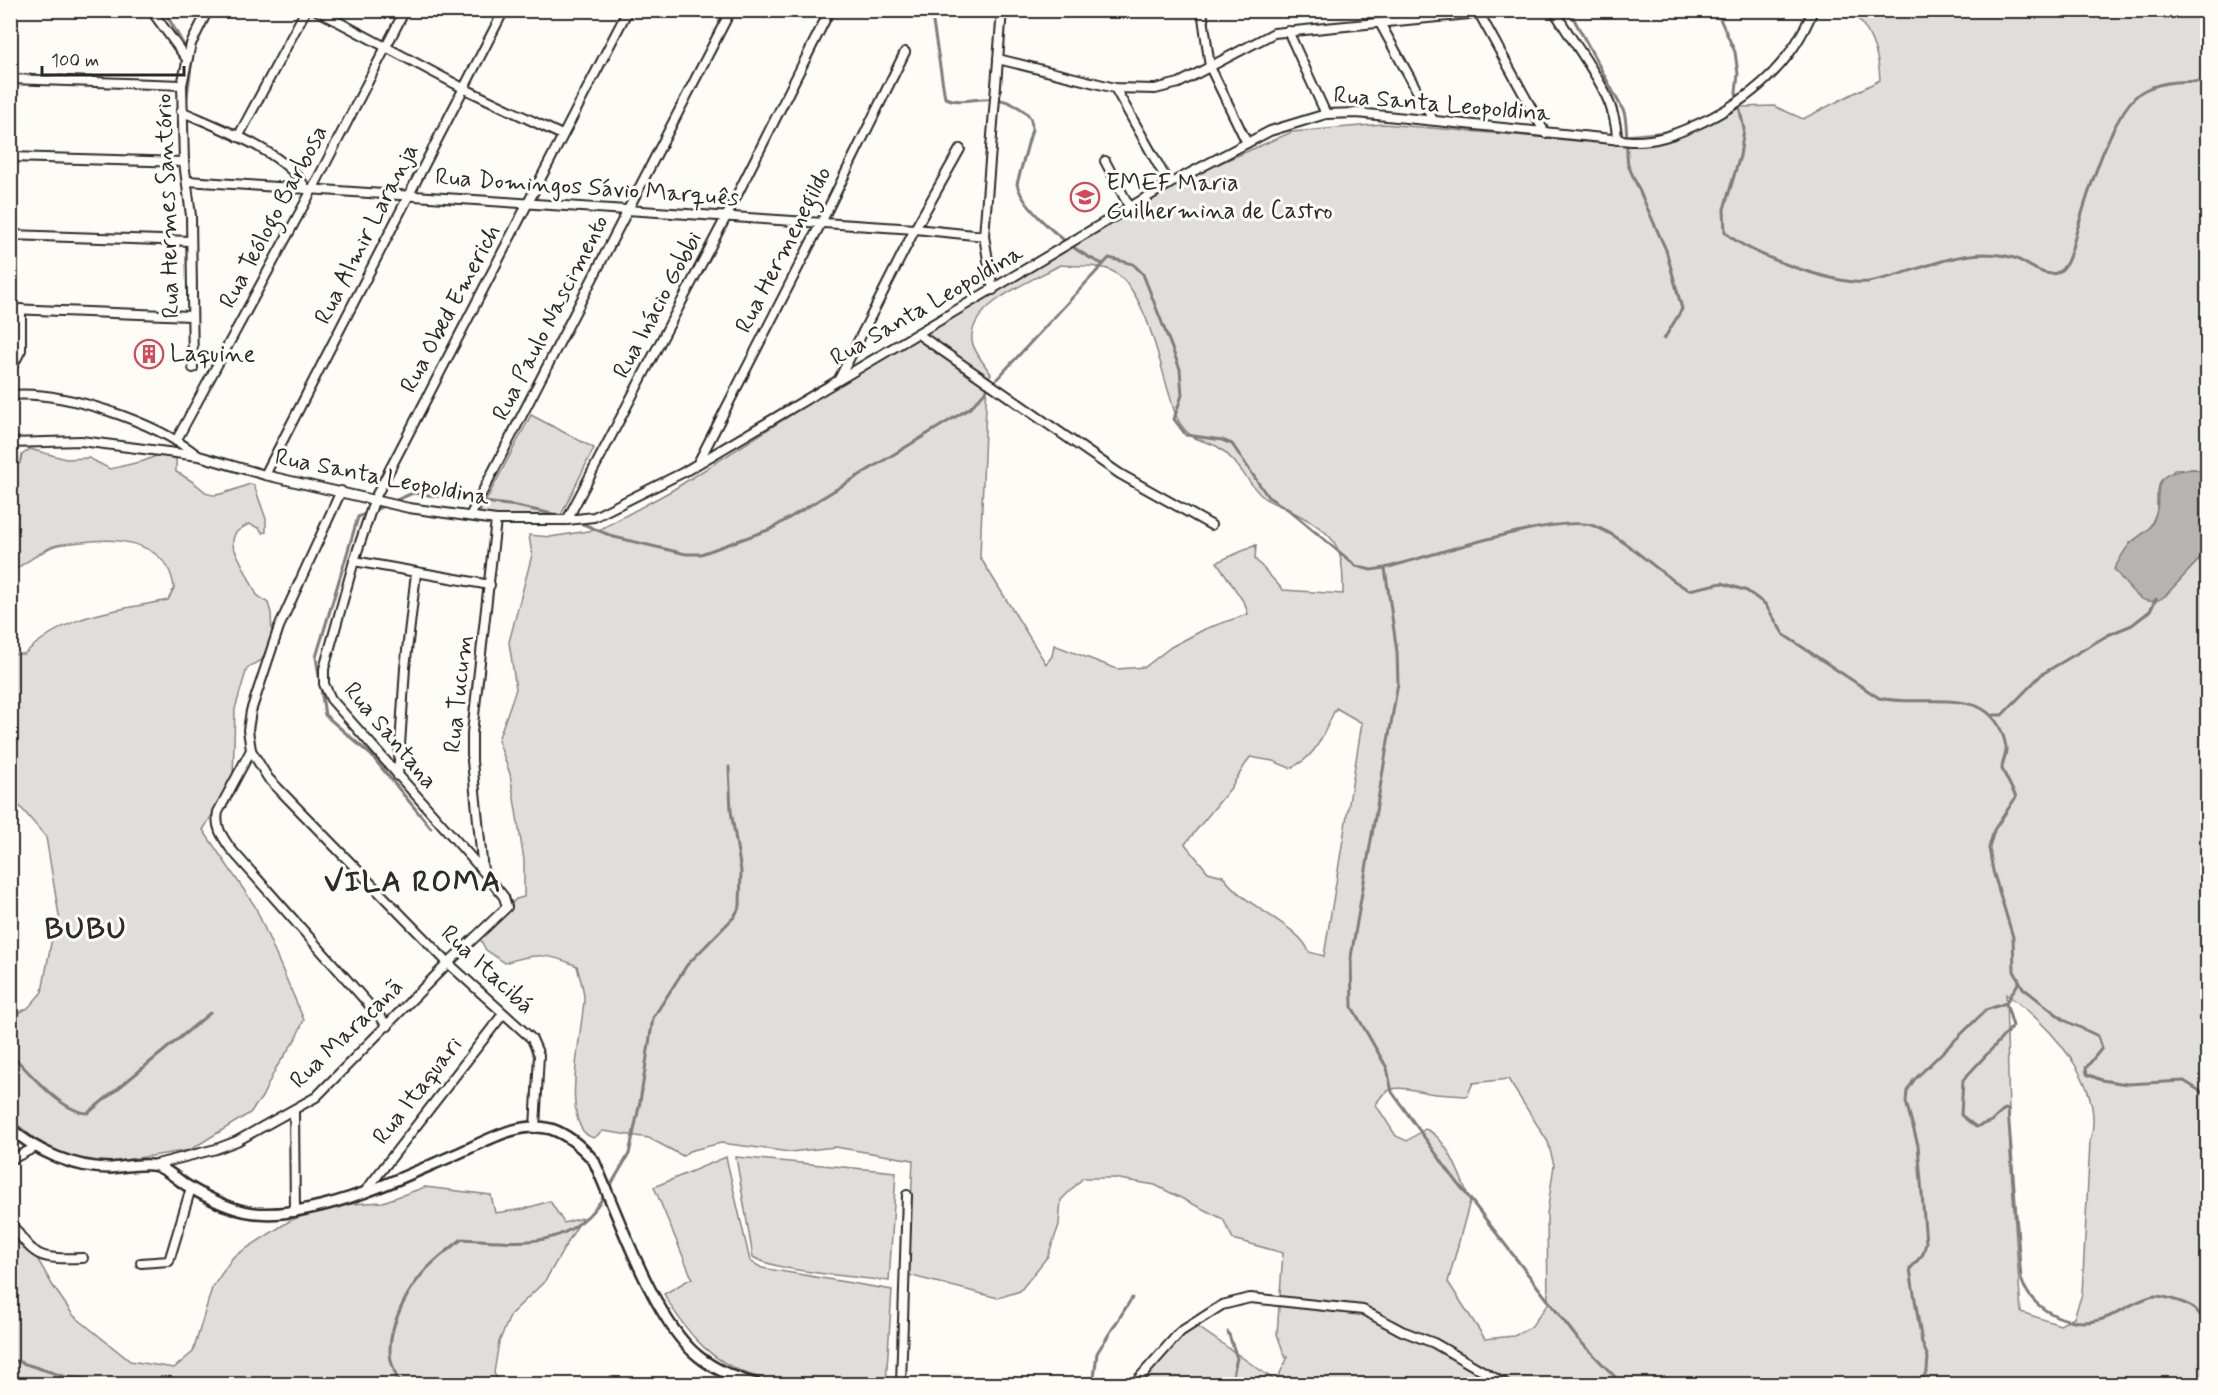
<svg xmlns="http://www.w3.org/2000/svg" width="2218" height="1395" font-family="Mynerve,sans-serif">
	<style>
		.built { fill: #edece8 }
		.green { fill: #dfdeda; stroke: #858482; stroke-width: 1.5; fill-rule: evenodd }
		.water { fill: #b5b4b1; stroke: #7e7d7b; stroke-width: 1.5 }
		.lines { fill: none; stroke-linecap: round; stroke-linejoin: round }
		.stream { stroke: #7e7d7b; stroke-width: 3 }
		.minor-casing { stroke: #2b2b2b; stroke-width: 12 }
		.tertiary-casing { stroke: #2b2b2b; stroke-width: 14 }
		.minor { stroke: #fdfcf7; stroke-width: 8 }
		.tertiary { stroke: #fdfcf7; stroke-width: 9 }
		.labels { text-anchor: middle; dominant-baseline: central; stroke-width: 6; stroke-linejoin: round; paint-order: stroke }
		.street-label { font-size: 24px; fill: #2b2b2b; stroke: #fdfcf7 }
		.poi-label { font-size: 24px; fill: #2b2b2b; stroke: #fdfcf7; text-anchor: start }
		.district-label { font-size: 30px; font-weight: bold; letter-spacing: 1.5px; fill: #2b2b2b; stroke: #fdfcf7 }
	</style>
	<rect width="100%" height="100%" fill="#fdfcf7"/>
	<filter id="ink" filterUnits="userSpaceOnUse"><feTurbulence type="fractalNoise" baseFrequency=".0167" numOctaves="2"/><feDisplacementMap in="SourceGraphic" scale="12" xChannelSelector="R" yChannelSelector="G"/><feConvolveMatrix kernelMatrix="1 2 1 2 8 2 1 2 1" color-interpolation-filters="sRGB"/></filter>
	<g filter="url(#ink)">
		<path class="built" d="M 951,1373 L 1011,1383 L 1013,1384 L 948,1384 Z"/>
		<g class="green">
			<path d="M 1851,11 L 2207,11 L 2207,472 L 2194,469 L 2174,470 L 2157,495 L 2157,511 L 2149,529 L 2129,544 L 2165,596 L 2207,551 L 2207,1384 L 1137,1384 L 1163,1355 L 1195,1325 L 1276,1381 L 1288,1357 L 1285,1357 L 1277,1334 L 1283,1253 L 1233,1239 L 1223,1219 L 1155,1185 L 1113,1178 L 1083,1178 L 1061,1200 L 1059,1225 L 1048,1256 L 1020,1291 L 998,1298 L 908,1275 L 913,1160 L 835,1147 L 790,1152 L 721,1143 L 689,1151 L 683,1156 L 649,1138 L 603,1131 L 594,1138 C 557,1130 584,1025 584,998 C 584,988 579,976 577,966 C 548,953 535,953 505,963 L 486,950 L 479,937 L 516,899 L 524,897 L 524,860 L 510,774 L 498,740 L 516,689 L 509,642 L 532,555 L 529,535 L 550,537 L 601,529 L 671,491 L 857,373 L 1044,263 L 1174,183 L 1292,132 L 1383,124 L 1552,138 L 1607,137 L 1690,129 L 1740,107 L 1774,106 L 1803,119 L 1880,80 C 1879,53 1870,29 1851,11 ZM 1060,265 C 1075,267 1096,264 1110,270 C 1143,284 1158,356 1168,390 C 1173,404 1174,419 1186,431 C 1195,441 1207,441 1218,447 C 1238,460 1247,483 1264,498 C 1271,503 1281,506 1289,510 C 1334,533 1344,542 1343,594 L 1283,590 L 1255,559 L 1256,545 L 1217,562 L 1245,604 L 1248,614 L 1205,629 L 1171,647 L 1145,667 L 1117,669 L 1054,645 L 1052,656 L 1046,664 L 980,557 L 987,380 L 991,374 C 985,365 974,352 972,341 C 968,304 1034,280 1060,265 ZM 1336,708 L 1362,723 L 1324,956 L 1309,952 C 1299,924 1244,908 1223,876 L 1208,872 L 1185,844 L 1230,789 L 1250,757 L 1273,761 L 1290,768 C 1318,757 1323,733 1336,708 ZM 2006,994 C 2049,1024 2107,1085 2090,1142 L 2082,1294 L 2074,1318 L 2060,1325 L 2021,1312 L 2010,1154 ZM 1508,1079 L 1548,1142 L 1554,1165 L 1547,1214 L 1548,1304 L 1531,1327 L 1514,1336 L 1485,1339 L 1448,1282 L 1470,1201 C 1462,1180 1447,1136 1425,1129 L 1407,1141 L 1396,1136 L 1376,1105 C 1387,1080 1408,1089 1429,1093 C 1442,1095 1455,1095 1467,1096 L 1473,1083 Z"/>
			<path d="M 531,415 L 594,448 L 560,517 L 479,514 Z"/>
			<path d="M 30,449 L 66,459 L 89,458 L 110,469 L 144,461 L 165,452 L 176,456 L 176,472 C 219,493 195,505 250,484 L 254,485 L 266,519 L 266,532 L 263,533 L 259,528 L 249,524 C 238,530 232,532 233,546 L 257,595 L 268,603 L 271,613 L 272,635 L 262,660 L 247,668 L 235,709 L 233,780 L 203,830 L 255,906 L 304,1020 L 295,1040 L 276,1068 L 262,1097 L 250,1113 L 190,1150 L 106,1163 L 54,1155 L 11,1119 L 11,1017 L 28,1008 L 42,992 L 51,943 L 60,922 L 46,837 L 11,796 L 10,648 L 15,654 L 24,654 C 69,612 111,612 168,600 L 174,588 C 169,542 119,537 82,542 C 73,543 62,543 54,546 C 46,549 18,567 11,573 L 11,471 L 20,463 L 22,455 Z"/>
			<path d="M 726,1157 L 750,1261 L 762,1268 L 892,1290 L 886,1384 C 782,1384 720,1395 664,1294 L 692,1278 L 654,1187 Z"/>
			<path d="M 736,1157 L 896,1172 L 889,1281 C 857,1277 778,1272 753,1257 Z"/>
			<path d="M 425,1187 L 491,1195 L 495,1213 L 524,1209 L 550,1201 L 564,1223 L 582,1218 L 545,1281 L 511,1314 L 499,1342 L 494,1373 L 500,1384 L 11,1384 L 10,1211 L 53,1286 L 73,1315 L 130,1361 L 174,1368 L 193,1352 L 212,1288 L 233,1257 L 291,1220 L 334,1205 L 383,1202 Z"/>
		</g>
		<path class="water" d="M 2194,469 L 2207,472 L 2207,551 L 2165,596 C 2143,614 2127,584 2114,569 C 2119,561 2123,552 2129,545 C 2135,538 2145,534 2150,527 C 2170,497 2138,473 2194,469 Z"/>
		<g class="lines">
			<g class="stream">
				<path d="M 164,10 L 187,51"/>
				<path d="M 931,10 L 945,98 C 967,107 990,89 1018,107 C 1028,113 1032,117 1032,129 L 1017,184 C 1024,212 1077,254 1103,264"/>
				<path d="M 1569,10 L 1624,112 C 1629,130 1625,147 1628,165 L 1666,250 L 1682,309 L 1664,339"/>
				<path d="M 1716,10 L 1735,52 L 1738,74 L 1736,92 L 1744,129 L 1740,156 L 1724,209 L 1725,232 C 1746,254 1837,286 1868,282 C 1906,276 1944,255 1983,254 C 1993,254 2004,255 2014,258 C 2027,262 2046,281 2060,271 C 2070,264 2073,242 2077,230 C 2087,197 2113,105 2145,90 C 2165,80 2186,81 2208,82"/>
				<path d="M 186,103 L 192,60 L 190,56"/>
				<path d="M 392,502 L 413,493 L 516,506 L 567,517"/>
				<path d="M 386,505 L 358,517 L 316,657 L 325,715 L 371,755 L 431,828"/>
				<path d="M 576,521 L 614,537 L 686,554 L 701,554 L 771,529 L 970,408 L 1109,258 L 1133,264 L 1143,274 L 1180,369 L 1182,395 L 1174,419 L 1186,435 L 1222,440 L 1232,444 L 1268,497 L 1289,510 L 1356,566 L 1371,570 L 1385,568 C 1428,557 1557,513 1594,526 C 1629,539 1656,573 1689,590 L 1722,583 L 1747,591 L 1765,604 L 1784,635 L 1879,698 C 1927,709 1994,680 2006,747 C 2007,755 2002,761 2002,769 L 2016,797 L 1994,830 L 1989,848 L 1993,871 L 2013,937 L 2014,971 L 2023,988 L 2064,1020 L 2098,1036 L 2102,1048 L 2086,1068 L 2087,1074 L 2101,1080 L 2127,1084 L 2184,1081 L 2208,1096"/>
				<path d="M 1385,568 L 1397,652 L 1398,683 L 1351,957 L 1352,1007 L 1387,1068 L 1392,1092 L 1447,1169 L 1577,1338 L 1622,1384"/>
				<path d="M 1994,715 L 2002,715 L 2042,674 L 2108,635 L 2132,625 L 2150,611 L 2156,599"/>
				<path d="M 2006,1003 L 2013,1026 L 1963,1080 L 1961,1115 L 1976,1127 L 1992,1121 L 2005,1109 L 2008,1110 L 2021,1279 C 2033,1313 2074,1331 2108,1317 C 2122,1311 2140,1298 2155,1296 C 2164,1296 2188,1303 2195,1309 C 2199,1313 2202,1318 2208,1322"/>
				<path d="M 10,1053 C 29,1072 61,1112 88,1113 L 210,1013"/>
				<path d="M 609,1188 L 629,1154 L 640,1102 L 653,1018 L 687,965 L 734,917 L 740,906 L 741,871 L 731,811 L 729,767"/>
				<path d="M 1228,1332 L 1237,1358 L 1231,1384"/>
				<path d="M 10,1359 L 66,1377 L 115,1383"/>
				<path d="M 406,1384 C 397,1382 396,1376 393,1367 C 382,1339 404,1295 423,1273 C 434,1260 448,1250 462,1239 C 522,1242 570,1252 606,1193"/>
				<path d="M 1090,1384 L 1094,1378 L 1097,1353 L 1132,1298"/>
				<path d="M 1919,1384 L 1927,1371 L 1928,1357 L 1922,1343 L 1910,1269 L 1923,1254 L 1926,1243 L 1918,1145 L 1906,1102 L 1907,1091 L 1914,1080 L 1986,1010 L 2006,1003 L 2019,982"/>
			</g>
			<g class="minor-casing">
				<g id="minor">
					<path d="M 151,10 L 186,58"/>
					<path d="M 316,10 L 463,88 L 562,135"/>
					<path d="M 1202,10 L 1210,67 L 1247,143"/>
					<path d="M 1554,10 C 1576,50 1617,93 1617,140"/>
					<path d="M 1479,13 L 1545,133"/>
					<path d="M 1380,23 L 1433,120"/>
					<path d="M 1288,31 L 1326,114"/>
					<path d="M 998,59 L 1115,88 L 1155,89 L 1179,83 L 1274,33 L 1479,13"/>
					<path d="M 10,79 L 182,85"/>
					<path d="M 1115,88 L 1169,184"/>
					<path d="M 181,111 C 219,128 287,152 306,189"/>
					<path d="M 238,137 L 306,10"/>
					<path d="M 10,157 L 184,162"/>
					<path d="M 1105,161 L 1130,208"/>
					<path d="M 187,181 L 915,229 L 984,236"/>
					<path d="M 10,235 L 191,241"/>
					<path d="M 993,290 L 984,236 L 1002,10"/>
					<path d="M 10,309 L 191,316"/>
					<path d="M 918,334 L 1120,474 L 1211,525"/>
					<path d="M 193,368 L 191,216 L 184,162 L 182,85 L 191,44 L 208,10"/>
					<path d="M 10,371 L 21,350 L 21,309"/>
					<path d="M 839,379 L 915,229 L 960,149"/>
					<path d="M 10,395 C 64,390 155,422 197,455"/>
					<path d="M 176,441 L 312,190 L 405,10"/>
					<path d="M 10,443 L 81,441 L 199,456 L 265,475 L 409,508 L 496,520 L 567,520 L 594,517 L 684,472 L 1169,184 L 1270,131 L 1326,114 L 1357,113 L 1631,141 C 1656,142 1676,134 1698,124 C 1749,101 1792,64 1813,10"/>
					<path d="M 698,463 L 821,223 L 905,52"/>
					<path d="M 265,475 L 504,10"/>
					<path d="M 341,491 L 279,627 L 251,711 L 248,730 L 251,750 L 268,778 L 448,963 L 532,1039 L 539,1055 L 535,1128"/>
					<path d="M 470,516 L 731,10"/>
					<path d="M 567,520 L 726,217 L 830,10"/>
					<path d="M 354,561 L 490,585"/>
					<path d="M 251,750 L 218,812 C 215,827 222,836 230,848 L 388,1026"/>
					<path d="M 398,776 L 405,668 L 416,573"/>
					<path d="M 483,871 L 472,761 L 472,733 L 496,520"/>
					<path d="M 294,1111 L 295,1212"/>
					<path d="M 10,1160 L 36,1147"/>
					<path d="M 153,1165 L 216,1149 L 237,1141 L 316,1097 L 448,963 L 507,907 L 504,897 L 483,871 L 331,699 L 324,684 L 324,669 L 354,561 L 375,498 L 628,10"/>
					<path d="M 364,1193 L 503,1014"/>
					<path d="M 10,1221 C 35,1259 39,1259 83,1258"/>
					<path d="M 141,1263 L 169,1261 L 191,1188"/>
					<path d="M 901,1384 L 907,1195"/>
					<path d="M 1134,1384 L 1180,1332 L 1222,1305 L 1250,1298 L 1363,1310 L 1402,1331 L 1434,1343 L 1505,1384"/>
				</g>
			</g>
			<g class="tertiary-casing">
				<path id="tertiary" d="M 10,1128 C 37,1152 74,1168 110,1168 C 123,1167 137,1164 151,1165 C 162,1165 177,1179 186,1185 C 238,1217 264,1220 324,1205 C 368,1194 410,1174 452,1156 C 482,1144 516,1120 551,1129 C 569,1135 582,1147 594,1161 C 618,1215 654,1321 698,1356 C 715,1370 735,1378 756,1384"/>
			</g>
			<use href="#minor" class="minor"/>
			<use href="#tertiary" class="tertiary"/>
		</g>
	</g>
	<defs>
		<g id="school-ring" transform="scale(1.5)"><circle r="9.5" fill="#fdfcf7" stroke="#d1495b" stroke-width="1.5"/><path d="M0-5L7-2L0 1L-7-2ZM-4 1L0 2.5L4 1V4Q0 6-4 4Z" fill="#d1495b"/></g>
		<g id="building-ring" transform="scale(1.5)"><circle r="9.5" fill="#fdfcf7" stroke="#d1495b" stroke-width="1.5"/><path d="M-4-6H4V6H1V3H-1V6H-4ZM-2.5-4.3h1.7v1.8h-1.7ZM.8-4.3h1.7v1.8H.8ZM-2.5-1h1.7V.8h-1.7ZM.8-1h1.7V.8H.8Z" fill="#d1495b"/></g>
	</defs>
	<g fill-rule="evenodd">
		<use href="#school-ring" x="1085" y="197"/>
		<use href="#building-ring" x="149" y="354"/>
	</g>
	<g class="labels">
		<g class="street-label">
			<text transform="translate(1442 105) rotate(5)">Rua Santa Leopoldina</text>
			<text transform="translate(587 188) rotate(4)">Rua Domingos Sávio Marquês</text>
			<text transform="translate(168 206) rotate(-92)">Rua Hermes Santório</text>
			<text transform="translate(274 217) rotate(-62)">Rua Teólogo Barbosa</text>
			<text transform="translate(367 234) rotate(-63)">Rua Almir Laranja</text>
			<text transform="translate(784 250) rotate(-63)">Rua Hermenegildo</text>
			<text transform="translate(658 305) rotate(-62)">Rua Inácio Gobbi</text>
			<text transform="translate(927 306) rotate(-30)">Rua Santa Leopoldina</text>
			<text transform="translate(451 309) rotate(-62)">Rua Obed Emerich</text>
			<text transform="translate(551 318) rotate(-63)">Rua Paulo Nascimento</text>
			<text transform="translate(382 478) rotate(11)">Rua Santa Leopoldina</text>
			<text transform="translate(459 694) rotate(-84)">Rua Tucum</text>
			<text transform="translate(390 736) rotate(50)">Rua Santana</text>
			<text transform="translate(487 970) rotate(43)">Rua Itacibá</text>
			<text transform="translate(347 1034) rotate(-44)">Rua Maracanã</text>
			<text transform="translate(418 1091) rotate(-52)">Rua Itaquari</text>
		</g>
		<g class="poi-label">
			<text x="1106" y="183">EMEF Maria<tspan x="1106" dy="28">Guilhermina de Castro</tspan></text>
			<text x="170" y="354">Laquine</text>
		</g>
		<g class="district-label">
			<text x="413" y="882">VILA ROMA</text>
			<text x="86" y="929">BUBU</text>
		</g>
	</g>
	<rect width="2218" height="1395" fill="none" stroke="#fdfcf7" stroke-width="36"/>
	<rect x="18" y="18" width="2182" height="1359" fill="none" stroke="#2b2b2b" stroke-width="2" filter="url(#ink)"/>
	<path d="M42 66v9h142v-9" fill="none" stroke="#2b2b2b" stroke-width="3"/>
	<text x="51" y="66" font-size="18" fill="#2b2b2b" stroke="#fdfcf7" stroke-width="4.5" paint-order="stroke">100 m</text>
</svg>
